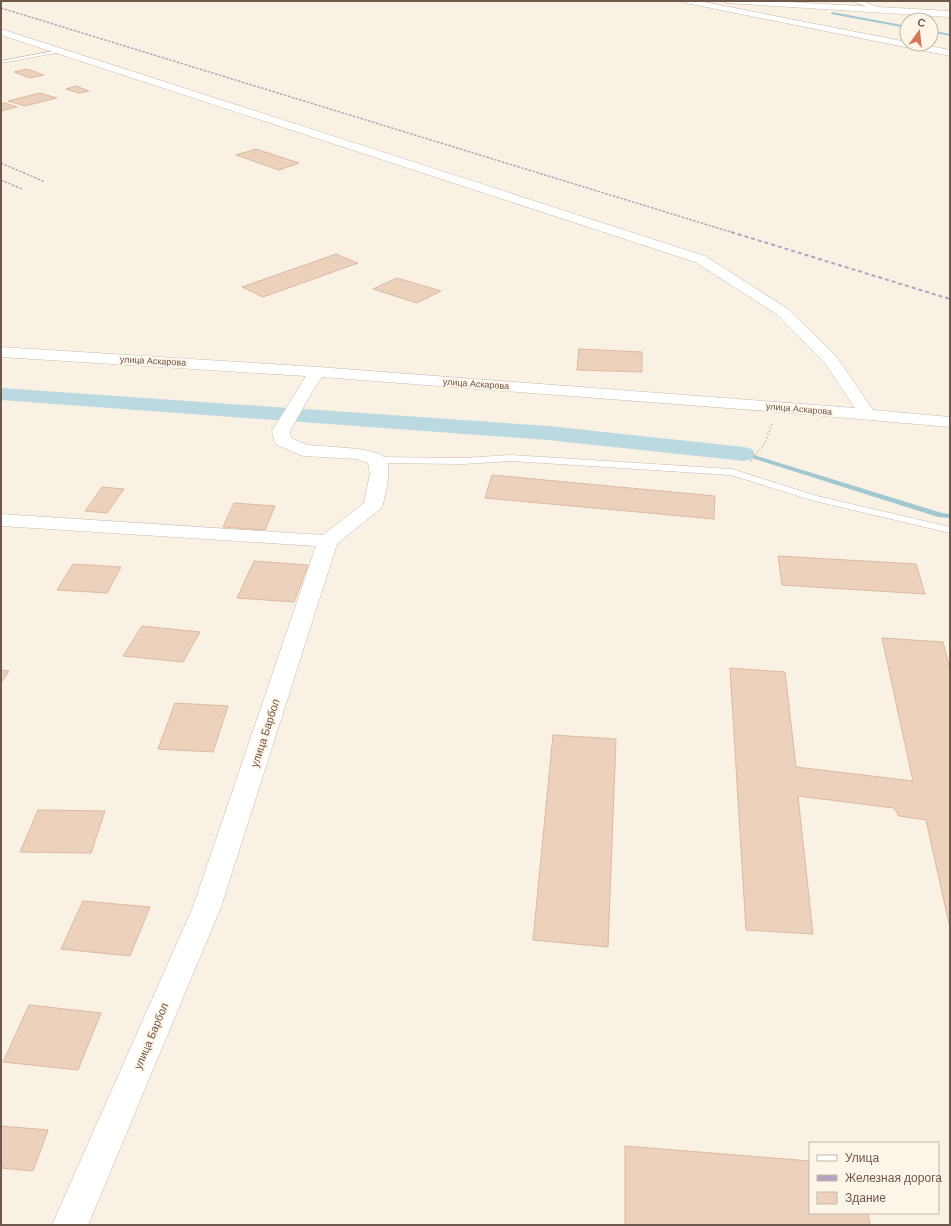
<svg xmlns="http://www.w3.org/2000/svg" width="951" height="1226" font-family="'DM Sans',sans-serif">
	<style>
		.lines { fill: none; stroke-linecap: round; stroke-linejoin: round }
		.stream { fill: #a1c8d1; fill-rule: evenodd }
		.canal { fill: #bad9e0; fill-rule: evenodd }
		.building { fill: #ecd1bd; stroke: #ddb99f }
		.service-casing { stroke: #c9b9ab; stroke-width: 1 }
		.minor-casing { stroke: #c9b9ab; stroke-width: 1 }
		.secondary-casing { stroke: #ccbaa9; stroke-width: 1 }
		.path { stroke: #d0b5a1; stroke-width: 2; stroke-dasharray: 1 2.5; stroke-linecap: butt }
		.service { fill: #fff; fill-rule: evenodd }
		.minor { fill: #fff; fill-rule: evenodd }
		.secondary { fill: #fff; fill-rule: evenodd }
		.rail-far1 { stroke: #b4a3c1; stroke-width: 1.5; stroke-dasharray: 2.5 1.5; stroke-linecap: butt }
		.rail { stroke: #b4a3c1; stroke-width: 2; stroke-dasharray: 4 3; stroke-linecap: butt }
		.labels { text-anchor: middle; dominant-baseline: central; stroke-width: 4; stroke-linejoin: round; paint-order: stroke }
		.far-street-label { font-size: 9px; fill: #6e594c; stroke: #fdf5e8 }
		.street-label { font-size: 11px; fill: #6e594c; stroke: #fdf5e8 }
	</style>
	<rect width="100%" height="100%" fill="#f9f1e3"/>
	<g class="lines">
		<g class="stream">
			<path d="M 832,12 L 907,26 L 907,28 L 831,14 Z"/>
			<path d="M 931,30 L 950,34 L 950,36 L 931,32 Z"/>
			<path d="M 744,452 L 942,513 L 950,514 L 950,518 L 938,517 L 742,455 L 742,453 Z"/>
		</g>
		<path class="canal" d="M 1,388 L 548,426 L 744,447 L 752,449 L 755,454 L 752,459 L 744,461 L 548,440 L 1,400 Z"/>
	</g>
	<g class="building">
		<path d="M 27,69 L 44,75 L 30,78 L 14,72 Z"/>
		<path d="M 76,86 L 89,91 L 79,93 L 66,89 Z"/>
		<path d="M 40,93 L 57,98 L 25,106 L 8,101 Z"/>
		<path d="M 5,103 L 17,107 L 1,111 L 1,104 Z"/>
		<path d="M 256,149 L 299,163 L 279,170 L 236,155 Z"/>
		<path d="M 336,254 L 358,263 L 263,297 L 242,287 Z"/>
		<path d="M 397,278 L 441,291 L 417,303 L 373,289 Z"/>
		<path d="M 579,349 L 642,352 L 642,372 L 577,370 Z"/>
		<path d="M 492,475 L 715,496 L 714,519 L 485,498 Z"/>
		<path d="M 102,487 L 124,489 L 107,513 L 85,511 Z"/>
		<path d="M 234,503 L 275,506 L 265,530 L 223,527 Z"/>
		<path d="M 778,556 L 916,564 L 925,594 L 782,585 Z"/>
		<path d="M 254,561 L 308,565 L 294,602 L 237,598 Z"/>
		<path d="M 73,564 L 121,567 L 107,593 L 57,590 Z"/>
		<path d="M 142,626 L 200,632 L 183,662 L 123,656 Z"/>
		<path d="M 882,638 L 943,642 L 950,669 L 950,928 L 926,820 L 899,816 L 894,808 L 798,796 L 813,934 L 746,930 L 730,668 L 785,672 L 796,767 L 913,781 Z"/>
		<path d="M 1,670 L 9,671 L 1,683 Z"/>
		<path d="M 175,703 L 228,706 L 213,752 L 158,749 Z"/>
		<path d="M 553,735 L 616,739 L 608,947 L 533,940 Z"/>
		<path d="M 38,810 L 105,811 L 91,853 L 20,852 Z"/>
		<path d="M 83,901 L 150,907 L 130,956 L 61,949 Z"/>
		<path d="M 29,1005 L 101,1013 L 78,1070 L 3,1062 Z"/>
		<path d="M 1,1126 L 48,1130 L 33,1171 L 1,1168 Z"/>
		<path d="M 625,1146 L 810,1161 L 810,1213 L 868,1213 L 870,1225 L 625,1225 Z"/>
	</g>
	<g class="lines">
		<g class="service-casing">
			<g id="service">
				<path d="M 851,1 L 865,2 L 884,10 L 880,11 Z"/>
				<path d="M 59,50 L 61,52 L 1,63 L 1,61 Z"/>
				<path d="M 511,455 L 732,469 L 817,496 L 950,527 L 950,533 L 811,500 L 731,475 L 511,461 L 463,464 L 377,463 L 372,460 L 377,457 L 463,458 Z"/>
			</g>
		</g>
		<g class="minor-casing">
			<g id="minor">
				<path d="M 682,1 L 699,1 L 907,42 L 907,44 L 919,44 L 950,50 L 950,56 L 686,3 Z"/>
				<path d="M 1,29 L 705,256 L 788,309 L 836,356 L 873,410 L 950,417 L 950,427 L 779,412 L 322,377 L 315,387 L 290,431 L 291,438 C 297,440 303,444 309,445 C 322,447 380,447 386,459 C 392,473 385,491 383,505 L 380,509 L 337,544 L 221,907 L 88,1225 L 52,1225 L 193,907 L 316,546 L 1,526 L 1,514 L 323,535 L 364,503 L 370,474 L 368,463 L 356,459 L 303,456 L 277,445 L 274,441 L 272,431 L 306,376 L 1,357 L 1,347 L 318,367 L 855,408 L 824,362 L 778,315 L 695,262 L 1,35 Z"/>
			</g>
		</g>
		<g class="secondary-casing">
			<path id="secondary" d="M 723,1 L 770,1 L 950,11 L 950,17 L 727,3 Z"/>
		</g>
		<path class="path" d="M 751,461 L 765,443 L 772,424"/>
		<use href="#service" class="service"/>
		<use href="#minor" class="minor"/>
		<use href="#secondary" class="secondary"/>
		<g class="rail-far1">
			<path d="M 1,8 L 734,233"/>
			<path d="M 1,163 L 45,182"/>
			<path d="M 1,180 L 22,189"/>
		</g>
		<path class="rail" d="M 731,232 L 950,299"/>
	</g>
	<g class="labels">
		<g class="far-street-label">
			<text transform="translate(153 361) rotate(3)">улица Аскарова</text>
			<text transform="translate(476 384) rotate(4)">улица Аскарова</text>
			<text transform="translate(799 409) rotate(5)">улица Аскарова</text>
		</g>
		<g class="street-label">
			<text transform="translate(265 733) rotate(-72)">улица Барбол</text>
			<text transform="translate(151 1036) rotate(-67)">улица Барбол</text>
		</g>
	</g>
	<rect width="951" height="1226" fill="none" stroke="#6e594c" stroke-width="4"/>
	<rect x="809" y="1142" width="130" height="72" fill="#fdf5e8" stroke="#c4b7aa"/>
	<rect x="817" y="1155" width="20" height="6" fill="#ffffff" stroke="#c4b7aa"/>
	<text x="845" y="1162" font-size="12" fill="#6e594c">Улица</text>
	<rect x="817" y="1175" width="20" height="6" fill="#b4a3c1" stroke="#c4b7aa"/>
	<text x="845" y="1182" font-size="12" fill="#6e594c">Железная дорога</text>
	<rect x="817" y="1192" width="20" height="12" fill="#ecd1bd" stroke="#c4b7aa"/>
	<text x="845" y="1202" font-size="12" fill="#6e594c">Здание</text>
	<g transform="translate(919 32) rotate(15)"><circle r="19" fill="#fdf5e8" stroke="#c4b7aa"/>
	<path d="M0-3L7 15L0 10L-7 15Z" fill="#d77654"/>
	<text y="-6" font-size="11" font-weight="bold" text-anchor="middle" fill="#6e594c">С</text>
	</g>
</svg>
